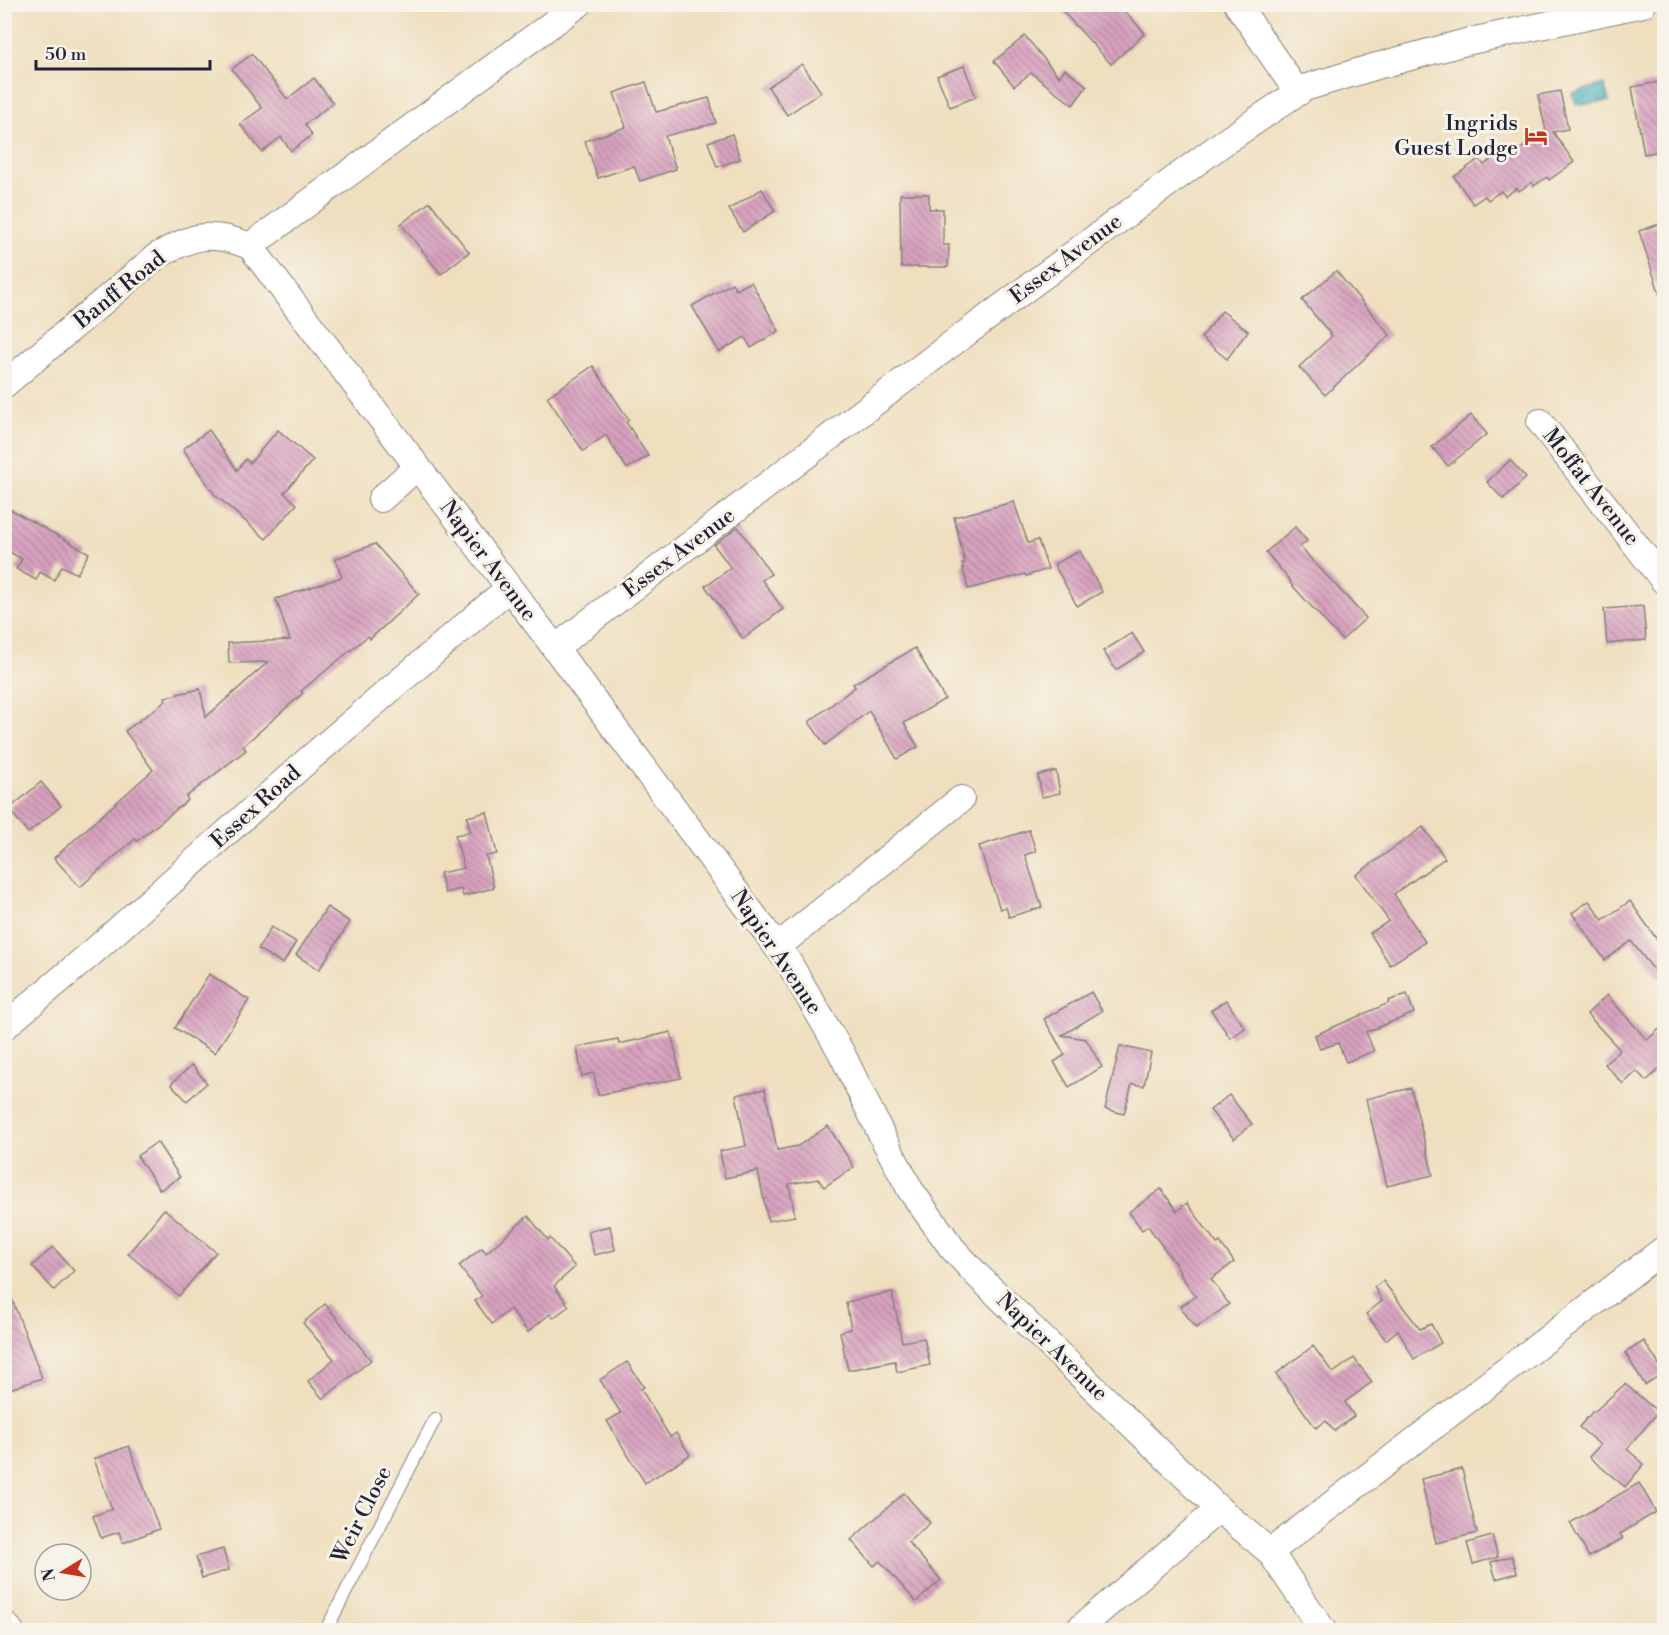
<svg xmlns="http://www.w3.org/2000/svg" width="1669" height="1635" font-family="'Libre Bodoni',serif">
	<style>
		.water { fill: url(#water-waves); stroke: #33697e; stroke-width: 1.5 }
		.building { fill: url(#building-back-hatch) }
		.lines { fill: none; stroke-linecap: round; stroke-linejoin: round }
		.lane-casing { stroke: #88807d; stroke-width: 14 }
		.street-casing { stroke: #88807d; stroke-width: 28 }
		.lane { stroke: #fff; stroke-width: 12 }
		.street { stroke: #fff; stroke-width: 26 }
		.labels { text-anchor: middle; dominant-baseline: central; stroke-width: 6; stroke-linejoin: round; paint-order: stroke }
		.poi-label { font-size: 22px; fill: #22223b; stroke: #f7f3e8; text-anchor: end }
		.street-label { font-size: 22px; fill: #22223b; stroke: #f7f3e8 }
	</style>
	<defs>
		<pattern id="water-waves" width="16" height="10" patternUnits="userSpaceOnUse" patternTransform="scale(1.5)"><rect width="16" height="10" fill="#44b0c2"/><path d="M0 5q4-4 8 0t8 0" fill="none" stroke="#388f9f"/></pattern>
		<pattern id="building-back-hatch" width="6" height="6" patternUnits="userSpaceOnUse" patternTransform="scale(1.5)"><rect width="6" height="6" fill="#d8a2bf"/><path d="M-1 5l2 2M0 0l6 6M5-1l2 2" fill="none" stroke="#af849c"/></pattern>
	</defs>
	<rect width="100%" height="100%" fill="#f7f3e8"/>
	<filter id="ink" filterUnits="userSpaceOnUse"><feTurbulence type="fractalNoise" baseFrequency=".0167" numOctaves="2"/><feDisplacementMap in="SourceGraphic" scale="12" xChannelSelector="R" yChannelSelector="G"/><feConvolveMatrix kernelMatrix="1 2 1 2 8 2 1 2 1" color-interpolation-filters="sRGB"/></filter>
	<filter id="wash" filterUnits="userSpaceOnUse"><feTurbulence type="fractalNoise" baseFrequency=".008" numOctaves="4" result="noise"/><feDisplacementMap in="SourceGraphic" scale="24" xChannelSelector="R" yChannelSelector="G"/><feGaussianBlur stdDeviation="1.35" result="paint"/><feColorMatrix in="noise" values="0 0 0 0 0 0 0 0 0 0 0 0 0 0 0 0 0 1.4 0 .05"/><feComposite in="paint" operator="in"/></filter>
	<g filter="url(#wash)">
		<rect width="100%" height="100%" fill="#efdfbf"/>
		<path class="water" d="M 1604,84 L 1609,101 L 1577,105 L 1572,94 Z"/>
		<g id="blocks">
			<g class="building">
				<path d="M 1056,4 L 1118,4 L 1145,33 L 1111,64 Z"/>
				<path d="M 1025,36 L 1059,77 L 1065,69 L 1087,86 L 1073,105 L 1031,73 L 1014,86 L 994,61 Z"/>
				<path d="M 252,54 L 287,99 L 314,78 L 333,103 L 305,124 L 312,135 L 291,151 L 281,137 L 262,152 L 240,124 L 262,108 L 232,69 Z"/>
				<path d="M 802,64 L 821,92 L 787,115 L 768,87 Z"/>
				<path d="M 964,66 L 976,97 L 950,107 L 937,76 Z"/>
				<path d="M 1665,81 L 1665,150 L 1644,154 L 1632,87 Z"/>
				<path d="M 646,82 L 656,112 L 709,98 L 716,123 L 665,136 L 676,169 L 640,181 L 634,166 L 598,178 L 585,141 L 626,127 L 614,93 Z"/>
				<path d="M 1560,91 L 1568,129 L 1553,132 L 1574,162 L 1549,180 L 1547,177 L 1534,186 L 1532,182 L 1519,191 L 1517,188 L 1505,196 L 1501,191 L 1488,200 L 1485,196 L 1473,204 L 1454,177 L 1479,159 L 1484,165 L 1496,156 L 1498,159 L 1510,150 L 1513,154 L 1546,131 L 1538,95 Z"/>
				<path d="M 732,134 L 740,159 L 717,167 L 708,142 Z"/>
				<path d="M 762,189 L 775,211 L 743,232 L 729,209 Z"/>
				<path d="M 900,194 L 929,194 L 929,209 L 943,209 L 943,245 L 949,245 L 948,267 L 901,267 Z"/>
				<path d="M 430,202 L 469,252 L 441,274 L 401,224 Z"/>
				<path d="M 1665,222 L 1665,298 L 1661,298 L 1639,231 Z"/>
				<path d="M 1336,271 L 1390,335 L 1325,395 L 1299,367 L 1332,336 L 1302,300 Z"/>
				<path d="M 751,282 L 779,331 L 751,348 L 745,337 L 719,352 L 692,306 L 732,283 L 736,290 Z"/>
				<path d="M 1222,311 L 1248,331 L 1227,359 L 1201,338 Z"/>
				<path d="M 593,366 L 629,420 L 626,422 L 648,456 L 627,469 L 606,435 L 583,451 L 547,397 Z"/>
				<path d="M 1471,415 L 1487,434 L 1448,466 L 1432,447 Z"/>
				<path d="M 209,430 L 237,470 L 246,459 L 250,463 L 278,430 L 313,460 L 284,493 L 297,504 L 266,539 L 214,494 L 183,449 Z"/>
				<path d="M 1510,460 L 1526,478 L 1503,499 L 1487,482 Z"/>
				<path d="M 1014,502 L 1028,543 L 1038,540 L 1048,569 L 1026,576 L 1025,574 L 968,589 L 962,564 L 965,563 L 954,517 Z"/>
				<path d="M 4,506 L 89,553 L 77,574 L 62,566 L 54,580 L 40,572 L 36,580 L 16,569 L 22,559 L 4,549 Z"/>
				<path d="M 738,527 L 771,574 L 762,580 L 783,609 L 743,639 L 705,586 L 731,568 L 714,545 Z"/>
				<path d="M 1295,527 L 1307,541 L 1300,547 L 1366,618 L 1342,640 L 1290,583 L 1291,582 L 1266,552 Z"/>
				<path d="M 375,544 L 419,594 L 370,639 L 368,636 L 301,691 L 303,693 L 243,746 L 246,750 L 186,797 L 188,800 L 137,841 L 135,839 L 80,887 L 54,858 L 153,770 L 125,731 L 166,701 L 165,697 L 200,689 L 206,717 L 268,662 L 229,663 L 228,643 L 290,640 L 276,599 L 342,577 L 335,559 Z"/>
				<path d="M 1080,551 L 1102,592 L 1077,606 L 1054,564 Z"/>
				<path d="M 1643,606 L 1646,640 L 1607,644 L 1604,609 Z"/>
				<path d="M 1132,633 L 1144,652 L 1116,670 L 1103,651 Z"/>
				<path d="M 915,648 L 945,699 L 904,723 L 918,747 L 897,759 L 869,711 L 825,745 L 809,722 L 855,687 L 853,684 Z"/>
				<path d="M 1056,771 L 1060,793 L 1042,797 L 1038,775 Z"/>
				<path d="M 41,782 L 61,806 L 28,833 L 9,809 Z"/>
				<path d="M 487,812 L 497,854 L 486,856 L 494,888 L 463,896 L 461,889 L 445,893 L 440,873 L 464,868 L 455,835 L 470,832 L 467,817 Z"/>
				<path d="M 1423,827 L 1445,858 L 1394,894 L 1425,942 L 1390,965 L 1370,933 L 1389,921 L 1356,875 Z"/>
				<path d="M 1029,830 L 1036,851 L 1025,855 L 1042,907 L 1009,917 L 1006,907 L 1000,909 L 979,846 Z"/>
				<path d="M 1589,901 L 1603,920 L 1630,901 L 1665,951 L 1665,984 L 1631,941 L 1605,960 L 1572,913 Z"/>
				<path d="M 327,907 L 350,922 L 319,970 L 296,955 Z"/>
				<path d="M 271,927 L 296,942 L 283,964 L 258,949 Z"/>
				<path d="M 209,974 L 249,1000 L 215,1053 L 175,1028 Z"/>
				<path d="M 1091,992 L 1102,1011 L 1062,1035 L 1086,1039 L 1102,1067 L 1069,1087 L 1054,1062 L 1065,1055 L 1044,1019 Z"/>
				<path d="M 1407,994 L 1414,1013 L 1366,1032 L 1374,1051 L 1346,1062 L 1338,1043 L 1320,1049 L 1315,1035 L 1389,1003 L 1388,1001 Z"/>
				<path d="M 1607,995 L 1647,1040 L 1665,1024 L 1665,1064 L 1646,1081 L 1637,1071 L 1623,1084 L 1605,1064 L 1620,1050 L 1587,1014 Z"/>
				<path d="M 1226,1000 L 1245,1028 L 1230,1038 L 1211,1010 Z"/>
				<path d="M 671,1032 L 681,1078 L 598,1095 L 594,1073 L 582,1076 L 577,1047 L 618,1039 L 619,1044 Z"/>
				<path d="M 1120,1046 L 1151,1053 L 1144,1086 L 1132,1084 L 1124,1114 L 1105,1109 Z"/>
				<path d="M 192,1065 L 207,1083 L 187,1101 L 171,1084 Z"/>
				<path d="M 1411,1088 L 1433,1175 L 1387,1186 L 1366,1099 Z"/>
				<path d="M 765,1089 L 777,1150 L 798,1146 L 828,1126 L 854,1167 L 824,1187 L 818,1179 L 789,1184 L 795,1216 L 768,1221 L 758,1171 L 725,1178 L 720,1151 L 746,1146 L 736,1095 Z"/>
				<path d="M 1229,1095 L 1252,1124 L 1234,1139 L 1210,1110 Z"/>
				<path d="M 157,1142 L 180,1177 L 160,1190 L 137,1156 Z"/>
				<path d="M 1161,1189 L 1177,1211 L 1187,1203 L 1217,1244 L 1220,1242 L 1234,1262 L 1211,1279 L 1229,1304 L 1196,1328 L 1180,1307 L 1196,1296 L 1179,1273 L 1181,1272 L 1148,1226 L 1142,1230 L 1129,1212 Z"/>
				<path d="M 164,1209 L 216,1252 L 179,1296 L 128,1254 Z"/>
				<path d="M 528,1216 L 548,1240 L 550,1238 L 575,1267 L 554,1286 L 569,1306 L 553,1318 L 550,1314 L 528,1332 L 510,1309 L 492,1324 L 475,1301 L 482,1296 L 459,1266 L 482,1248 L 486,1253 Z"/>
				<path d="M 610,1226 L 615,1250 L 594,1255 L 588,1231 Z"/>
				<path d="M 53,1247 L 74,1271 L 54,1290 L 32,1266 Z"/>
				<path d="M 1383,1281 L 1420,1329 L 1431,1324 L 1441,1343 L 1414,1359 L 1398,1330 L 1386,1340 L 1366,1314 L 1382,1301 L 1374,1287 Z"/>
				<path d="M 7,1286 L 42,1378 L 4,1391 L 4,1287 Z"/>
				<path d="M 892,1292 L 902,1342 L 924,1338 L 930,1365 L 897,1372 L 895,1361 L 848,1370 L 840,1332 L 851,1329 L 846,1302 Z"/>
				<path d="M 325,1304 L 371,1360 L 323,1399 L 308,1381 L 334,1359 L 303,1323 Z"/>
				<path d="M 1644,1341 L 1664,1372 L 1645,1385 L 1625,1353 Z"/>
				<path d="M 1313,1346 L 1333,1373 L 1354,1358 L 1372,1382 L 1345,1402 L 1354,1416 L 1334,1431 L 1326,1421 L 1316,1428 L 1276,1374 Z"/>
				<path d="M 627,1362 L 644,1387 L 641,1389 L 670,1437 L 676,1433 L 690,1455 L 645,1483 L 607,1421 L 621,1413 L 600,1380 Z"/>
				<path d="M 1625,1384 L 1658,1412 L 1627,1449 L 1644,1464 L 1625,1487 L 1589,1457 L 1600,1445 L 1579,1427 L 1593,1411 L 1594,1412 Z"/>
				<path d="M 129,1446 L 159,1529 L 123,1543 L 119,1532 L 101,1538 L 93,1516 L 112,1509 L 94,1459 Z"/>
				<path d="M 1462,1469 L 1477,1533 L 1436,1543 L 1421,1479 Z"/>
				<path d="M 1639,1483 L 1656,1512 L 1620,1534 L 1623,1538 L 1589,1557 L 1570,1523 Z"/>
				<path d="M 904,1493 L 930,1523 L 908,1542 L 941,1580 L 916,1602 L 880,1561 L 874,1566 L 851,1540 Z"/>
				<path d="M 1492,1536 L 1498,1557 L 1473,1564 L 1467,1543 Z"/>
				<path d="M 223,1549 L 229,1570 L 202,1578 L 196,1557 Z"/>
				<path d="M 1512,1556 L 1517,1573 L 1496,1579 L 1491,1562 Z"/>
			</g>
		</g>
	</g>
	<g filter="url(#ink)">
		<use href="#blocks" fill-opacity="0" stroke="#88807d" stroke-width="1.5"/>
		<g class="lines">
			<g class="lane-casing">
				<path id="lane" d="M 326,1630 L 435,1419"/>
			</g>
			<g class="street-casing">
				<g id="street">
					<path d="M 1237,4 L 1298,93"/>
					<path d="M 250,246 L 555,648 L 789,963 L 841,1052 L 884,1140 L 911,1191 L 952,1248 L 977,1275 L 1219,1509 L 1270,1552 L 1323,1630"/>
					<path d="M 250,246 L 579,4"/>
					<path d="M 4,385 L 157,256 C 194,235 210,230 250,246"/>
					<path d="M 1540,422 L 1664,581"/>
					<path d="M 381,499 L 417,467"/>
					<path d="M 555,648 L 942,351 L 1223,143 L 1304,88 L 1377,66 L 1466,42 L 1643,4"/>
					<path d="M 777,947 L 961,799"/>
					<path d="M 4,1027 L 94,951 L 308,760 L 509,588"/>
					<path d="M 1270,1552 L 1664,1249"/>
					<path d="M 4,1624 L 10,1630"/>
					<path d="M 1078,1630 L 1219,1509"/>
				</g>
			</g>
			<use href="#lane" class="lane"/>
			<use href="#street" class="street"/>
		</g>
	</g>
	<defs>
		<g id="hotel-bare" transform="scale(1.8)"><path d="M-6-4.5h1.5V1H6V5H4.5V3h-9V5H-6ZM-4 0a1.8 1.8 0 1 1 3.6 0ZM.5 0V-2.5h3Q6-2.5 6 0Z" fill="#c8321e" stroke="#f7f3e8" stroke-width="2.5" paint-order="stroke"/></g>
	</defs>
	<g fill-rule="evenodd">
		<use href="#hotel-bare" x="1536" y="136"/>
	</g>
	<g class="labels">
		<g class="poi-label">
			<text x="1518" y="123">Ingrids<tspan x="1518" dy="25">Guest Lodge</tspan></text>
		</g>
		<g class="street-label">
			<text transform="translate(1066 259) rotate(-37)">Essex Avenue</text>
			<text transform="translate(120 290) rotate(-39)">Banff Road</text>
			<text transform="translate(1591 487) rotate(52)">Moffat Avenue</text>
			<text transform="translate(679 553) rotate(-37)">Essex Avenue</text>
			<text transform="translate(488 561) rotate(53)">Napier Avenue</text>
			<text transform="translate(256 807) rotate(-42)">Essex Road</text>
			<text transform="translate(776 952) rotate(56)">Napier Avenue</text>
			<text transform="translate(1052 1347) rotate(44)">Napier Avenue</text>
			<text transform="translate(362 1515) rotate(-63)">Weir Close</text>
		</g>
	</g>
	<rect width="1669" height="1635" fill="none" stroke="#f7f3e8" stroke-width="24"/>
	<g transform="translate(63 1572) rotate(259)"><circle r="28" fill="#f7f3e8" stroke="#a29fa3" stroke-width="1.5"/>
	<path d="M0-4.5L10 22L0 15L-10 22Z" fill="#c8321e"/>
	<text y="-9" font-size="16" font-weight="bold" text-anchor="middle" fill="#22223b">N</text>
	</g>
	<path d="M36 60v9h174v-9" fill="none" stroke="#22223b" stroke-width="3"/>
	<text x="45" y="60" font-size="18" fill="#22223b" stroke="#f7f3e8" stroke-width="4.5" paint-order="stroke">50 m</text>
</svg>
